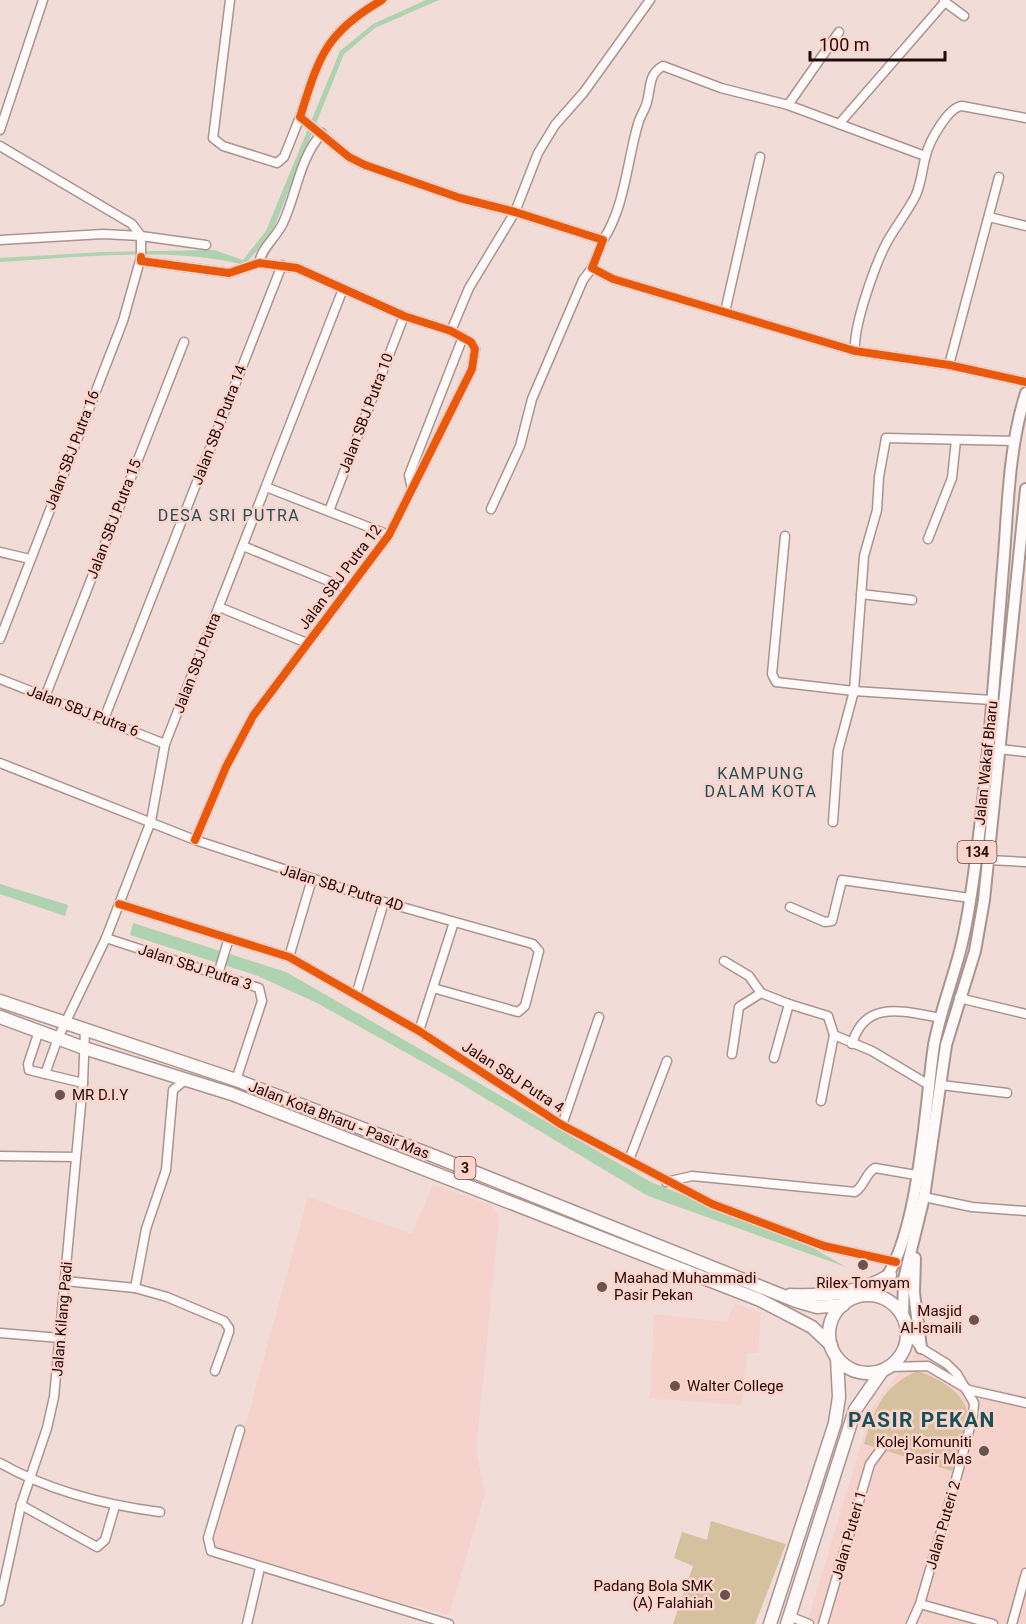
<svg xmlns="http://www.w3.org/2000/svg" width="1026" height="1624" font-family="Roboto,sans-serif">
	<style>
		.built { fill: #f5d2cb }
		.green { fill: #d6c19f }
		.water { fill: #afd2b0 }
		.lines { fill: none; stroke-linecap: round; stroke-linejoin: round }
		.minor-casing { stroke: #a99490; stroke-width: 11 }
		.major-casing { stroke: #a99490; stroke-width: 14 }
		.highway-casing { stroke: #a99490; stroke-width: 15 }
		.minor { stroke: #fdfaf9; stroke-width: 8 }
		.major { stroke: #fdfaf9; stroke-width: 10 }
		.highway { stroke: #fdfaf9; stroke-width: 12 }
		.cycleway-casing { stroke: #fdd4cc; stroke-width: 11 }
		.cycleway { stroke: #e8590c; stroke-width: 8 }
		.poi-dot { fill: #6a5450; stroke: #fdd4cc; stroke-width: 2 }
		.labels { text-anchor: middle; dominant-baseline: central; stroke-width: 5; stroke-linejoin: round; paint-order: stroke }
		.shield { fill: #fdd4cc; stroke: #634742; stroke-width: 1.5 }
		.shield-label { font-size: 14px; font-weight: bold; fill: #210a07 }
		.street-label { font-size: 15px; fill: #210a07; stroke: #fdd4cc }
		.poi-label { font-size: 15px; fill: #210a07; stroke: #fdd4cc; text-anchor: start }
		.neighbourhood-label { font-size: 16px; letter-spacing: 1.5px; fill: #16515a; stroke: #fdd4cc }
		.district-label { font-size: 21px; font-weight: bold; letter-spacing: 1.5px; fill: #16515a; stroke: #fdd4cc }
	</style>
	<rect width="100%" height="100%" fill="#f2dcd7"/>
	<g class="built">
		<path d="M 433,1185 L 493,1206 L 499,1218 L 476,1451 L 485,1493 L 449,1615 L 211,1551 L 308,1197 L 412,1234 Z"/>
		<path d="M 735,1303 L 761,1313 L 758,1353 L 747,1353 L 741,1405 L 650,1398 L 654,1314 L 727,1322 Z"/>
		<path d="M 914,1353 L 974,1384 L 1026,1396 L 1026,1624 L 821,1624 L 808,1620 L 872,1408 Z"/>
	</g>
	<g class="green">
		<path d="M 917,1371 C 936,1377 966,1392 968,1416 C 969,1429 956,1457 952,1471 L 864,1444 C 874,1410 882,1387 917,1371 Z"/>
		<path d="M 711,1521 L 786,1544 L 755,1624 L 673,1624 L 693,1566 L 674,1558 L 682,1532 L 707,1540 Z"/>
	</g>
	<g class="water">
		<path d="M 426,0 L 439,0 L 375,28 L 344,54 L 271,235 L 244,265 C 173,246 74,258 0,262 L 0,258 L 104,252 L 214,250 L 243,260 L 266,231 L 340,51 L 373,24 Z"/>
		<path d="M 0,884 L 68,905 L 65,916 L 0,894 Z"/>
		<path d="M 133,923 L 286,972 L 651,1182 L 813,1248 L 846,1267 L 648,1196 L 448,1076 L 317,1003 L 258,976 L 130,935 Z"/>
	</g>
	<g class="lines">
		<g class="minor-casing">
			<g id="minor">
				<path d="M 230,0 L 213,138 L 223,146 L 277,163 L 284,157 L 300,117"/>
				<path d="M 382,0 C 325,33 319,57 300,117 L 349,157 L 365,165 L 460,198 L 515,212 L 603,240 L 592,268 L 613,279 L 855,351 L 949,365 L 1026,382"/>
				<path d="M 945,2 L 964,16"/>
				<path d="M 788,105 L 839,32"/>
				<path d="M 839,124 L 945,2 L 944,0"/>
				<path d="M 0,130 L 43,0"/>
				<path d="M 0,146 L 132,224 L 141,236 L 141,257 L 123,321 L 0,639"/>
				<path d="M 989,217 L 1026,226"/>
				<path d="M 0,240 L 103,234 L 141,236 L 206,245"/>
				<path d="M 603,240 C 625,207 627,161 638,124 C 640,116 645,110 647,102 C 651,88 648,74 663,66 L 721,88 L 788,105 L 925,156"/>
				<path d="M 141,261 L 229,273 L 259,263 L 297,268 L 404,316 L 451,331 L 471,342 L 475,349 L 472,369 L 389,535 L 253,716 L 226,767 L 195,840"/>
				<path d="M 259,263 C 262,247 276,238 283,223 C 297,193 299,159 322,133"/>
				<path d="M 725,312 L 760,157"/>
				<path d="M 451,331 L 469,288 L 515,212 L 538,153 L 555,125 L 584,92 L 650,0"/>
				<path d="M 855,351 C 853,326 875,265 887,242 C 896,226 908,211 916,195 C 922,180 922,169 926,155 C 929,142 948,107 962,106 L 1026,118"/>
				<path d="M 949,365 L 999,177"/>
				<path d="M 266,487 L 389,535"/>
				<path d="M 412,489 L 409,475 L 463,337"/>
				<path d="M 491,509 L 520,446 L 532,399 L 583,280 L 592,268"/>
				<path d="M 329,511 L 404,316"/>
				<path d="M 785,536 L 772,674 L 776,682 L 854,691 L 992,700"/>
				<path d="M 928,539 L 952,478 L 956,440"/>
				<path d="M 243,546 L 348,589"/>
				<path d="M 0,552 L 30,559"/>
				<path d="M 861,594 L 912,600"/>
				<path d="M 219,607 L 307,643"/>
				<path d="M 0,679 L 165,744"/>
				<path d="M 45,697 L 184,342"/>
				<path d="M 104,719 L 282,265"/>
				<path d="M 999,749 L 1026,752"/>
				<path d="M 0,763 L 195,840 L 384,902 L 533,944 L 539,951 L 525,1006 L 518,1012 L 433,988"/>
				<path d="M 833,822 L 838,751 L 854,691 L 864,556 L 877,510 L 879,477 L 886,438 L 1014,441"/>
				<path d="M 989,860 L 1026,862"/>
				<path d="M 119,904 L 289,957 L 419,1031 L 562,1125 L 712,1204 L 824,1246 L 896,1262"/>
				<path d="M 790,907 L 825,922 L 832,921 L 842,880 L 970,898"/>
				<path d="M 106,938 L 259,988 L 262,1001 L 236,1080"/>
				<path d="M 289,957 L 312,879"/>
				<path d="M 724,961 L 749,976 L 761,993 L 789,1004"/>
				<path d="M 218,974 L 229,938"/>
				<path d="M 356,995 L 384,902"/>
				<path d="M 959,998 L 1026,1014"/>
				<path d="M 39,1031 L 28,1064 L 29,1070 L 83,1083"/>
				<path d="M 419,1031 L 454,922"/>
				<path d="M 852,1044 C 865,998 905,1012 941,1018"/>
				<path d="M 732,1054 L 739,1007 L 761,993"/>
				<path d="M 774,1058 L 789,1004 L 828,1016 L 834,1035"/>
				<path d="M 45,1074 L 58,1038 L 106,938 L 151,821 L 165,744 L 343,289"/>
				<path d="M 941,1085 L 1007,1093"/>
				<path d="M 821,1101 L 834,1035 L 872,1051 L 929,1085"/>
				<path d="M 562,1125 L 599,1017"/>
				<path d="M 0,1156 L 76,1157"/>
				<path d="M 629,1160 L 667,1061"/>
				<path d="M 666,1182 L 692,1176 L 855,1192 C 865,1185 865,1174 875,1168 L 916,1175"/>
				<path d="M 924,1197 L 972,1207 L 1026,1211"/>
				<path d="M 65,1281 L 135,1288 L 167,1297 L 224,1321 L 229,1328 L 229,1332 L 215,1371"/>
				<path d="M 135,1288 L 146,1229 L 166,1170 L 173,1090 L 185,1080"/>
				<path d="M 906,1330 L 921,1348 L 947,1364 L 957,1374 L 974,1403 L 973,1416 L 955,1483 L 920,1604 L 911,1624"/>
				<path d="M 0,1333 L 60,1338"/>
				<path d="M 889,1367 L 928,1366 L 969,1390 L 1026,1403"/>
				<path d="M 240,1430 L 208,1538 L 211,1551 L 449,1624"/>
				<path d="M 0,1463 C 49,1491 105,1505 160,1512"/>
				<path d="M 21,1505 L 97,1547 L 105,1540 L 115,1506"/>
				<path d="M 0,1601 L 21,1505 L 47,1428 L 54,1397 L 83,1083 L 85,1030"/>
				<path d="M 920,1604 L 993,1624"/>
				<path d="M 789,1616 L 809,1624"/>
				<path d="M 247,1624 L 260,1568"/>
				<path d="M 823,1624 L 870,1464 L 881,1449"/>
				<path d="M 1012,1624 L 1026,1573"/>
			</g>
		</g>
		<g class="major-casing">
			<g id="major">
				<path d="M 915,1258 L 914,1293 L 921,1348"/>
				<path d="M 869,1295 C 919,1266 925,1102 934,1045 C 940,1013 952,982 960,951 C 968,921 972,890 976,859 C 989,762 995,665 1003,568 C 1008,509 1008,449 1026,393"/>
				<path d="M 903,1317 L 904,1279 L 924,1197 L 946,1045 L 975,951 L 984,900 L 1026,489"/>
			</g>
		</g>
		<g class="highway-casing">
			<g id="highway">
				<path d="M 0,1001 L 236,1080 L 434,1156 L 796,1301 L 817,1307 L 843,1305"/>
				<path d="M 0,1017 L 84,1048 L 232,1094 L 760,1300 L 812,1327 L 831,1345"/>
				<path d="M 790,1295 C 825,1296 859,1294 890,1275"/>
				<circle cx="868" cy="1334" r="39"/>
				<path d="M 770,1624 L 835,1423 L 839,1397 L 837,1358"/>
				<path d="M 787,1624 L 855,1410 L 882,1371"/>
			</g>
		</g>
		<use href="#minor" class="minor"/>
		<use href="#major" class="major"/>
		<use href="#highway" class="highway"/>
		<g class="cycleway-casing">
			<g id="cycleway">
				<path d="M 382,0 C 325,33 319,57 300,117 L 349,157 L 365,165 L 460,198 L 515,212 L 603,240 L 592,268 L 613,279 L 855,351 L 949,365 L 1026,382"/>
				<path d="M 141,257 L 141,261 L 229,273 L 259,263 L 297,268 L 404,316 L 451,331 L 471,342 L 475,349 L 472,369 L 389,535 L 253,716 L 226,767 L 195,840"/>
				<path d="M 119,904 L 289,957 L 419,1031 L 562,1125 L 712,1204 L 824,1246 L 896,1262"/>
			</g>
		</g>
		<use href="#cycleway" class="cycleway"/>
	</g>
	<g class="poi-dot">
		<circle cx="60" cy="1095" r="6"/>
		<circle cx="863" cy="1265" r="6"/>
		<circle cx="602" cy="1287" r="6"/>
		<circle cx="974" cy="1320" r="6"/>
		<circle cx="675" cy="1386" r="6"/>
		<circle cx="984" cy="1451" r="6"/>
		<circle cx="725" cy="1595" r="6"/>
	</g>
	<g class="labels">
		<g class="shield">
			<rect x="957.5" y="841" width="39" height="22" rx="4.5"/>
			<rect x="454.5" y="1157" width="21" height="22" rx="4.5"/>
		</g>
		<g class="shield-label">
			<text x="977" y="852">134</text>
			<text x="465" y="1168">3</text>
		</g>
		<g class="street-label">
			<text transform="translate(366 413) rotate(-69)">Jalan SBJ Putra 10</text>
			<text transform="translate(219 425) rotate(-69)">Jalan SBJ Putra 14</text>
			<text transform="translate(72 450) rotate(-69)">Jalan SBJ Putra 16</text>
			<text transform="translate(114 519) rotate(-69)">Jalan SBJ Putra 15</text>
			<text transform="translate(340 577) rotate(-53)">Jalan SBJ Putra 12</text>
			<text transform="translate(197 663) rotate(-69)">Jalan SBJ Putra</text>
			<text transform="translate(83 711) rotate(21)">Jalan SBJ Putra 6</text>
			<text transform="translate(986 763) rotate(-84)">Jalan Wakaf Bharu</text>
			<text transform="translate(342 888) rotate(17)">Jalan SBJ Putra 4D</text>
			<text transform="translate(195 967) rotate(18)">Jalan SBJ Putra 3</text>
			<text transform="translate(513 1077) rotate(33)">Jalan SBJ Putra 4</text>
			<text transform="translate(339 1120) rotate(21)">Jalan Kota Bharu - Pasir Mas</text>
			<text transform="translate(62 1319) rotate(-85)">Jalan Kilang Padi</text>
			<text transform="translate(943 1525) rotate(-74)">Jalan Puteri 2</text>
			<text transform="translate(849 1535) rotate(-74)">Jalan Puteri 1</text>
		</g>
		<g class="poi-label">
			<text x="72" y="1095">MR D.I.Y</text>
			<text x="614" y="1278">Maahad Muhammadi<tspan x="614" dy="17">Pasir Pekan</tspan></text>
			<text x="863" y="1283" text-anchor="middle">Rilex Tomyam</text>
			<text x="962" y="1311" text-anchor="end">Masjid<tspan x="962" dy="17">Al-Ismaili</tspan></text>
			<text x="687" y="1386">Walter College</text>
			<text x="972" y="1442" text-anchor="end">Kolej Komuniti<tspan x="972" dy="17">Pasir Mas</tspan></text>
			<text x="713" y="1586" text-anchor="end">Padang Bola SMK<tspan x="713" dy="17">(A) Falahiah</tspan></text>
		</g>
		<g class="neighbourhood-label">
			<text x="229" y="515">DESA SRI PUTRA</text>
			<text x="761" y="773">KAMPUNG<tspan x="761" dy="18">DALAM KOTA</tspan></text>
		</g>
		<g class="district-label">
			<text x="922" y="1420">PASIR PEKAN</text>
		</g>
	</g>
	<path d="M810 51v9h135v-9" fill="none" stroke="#210a07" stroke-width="3"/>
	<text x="819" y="51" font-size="18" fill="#210a07" stroke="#fdd4cc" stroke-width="4.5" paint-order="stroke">100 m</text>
</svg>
